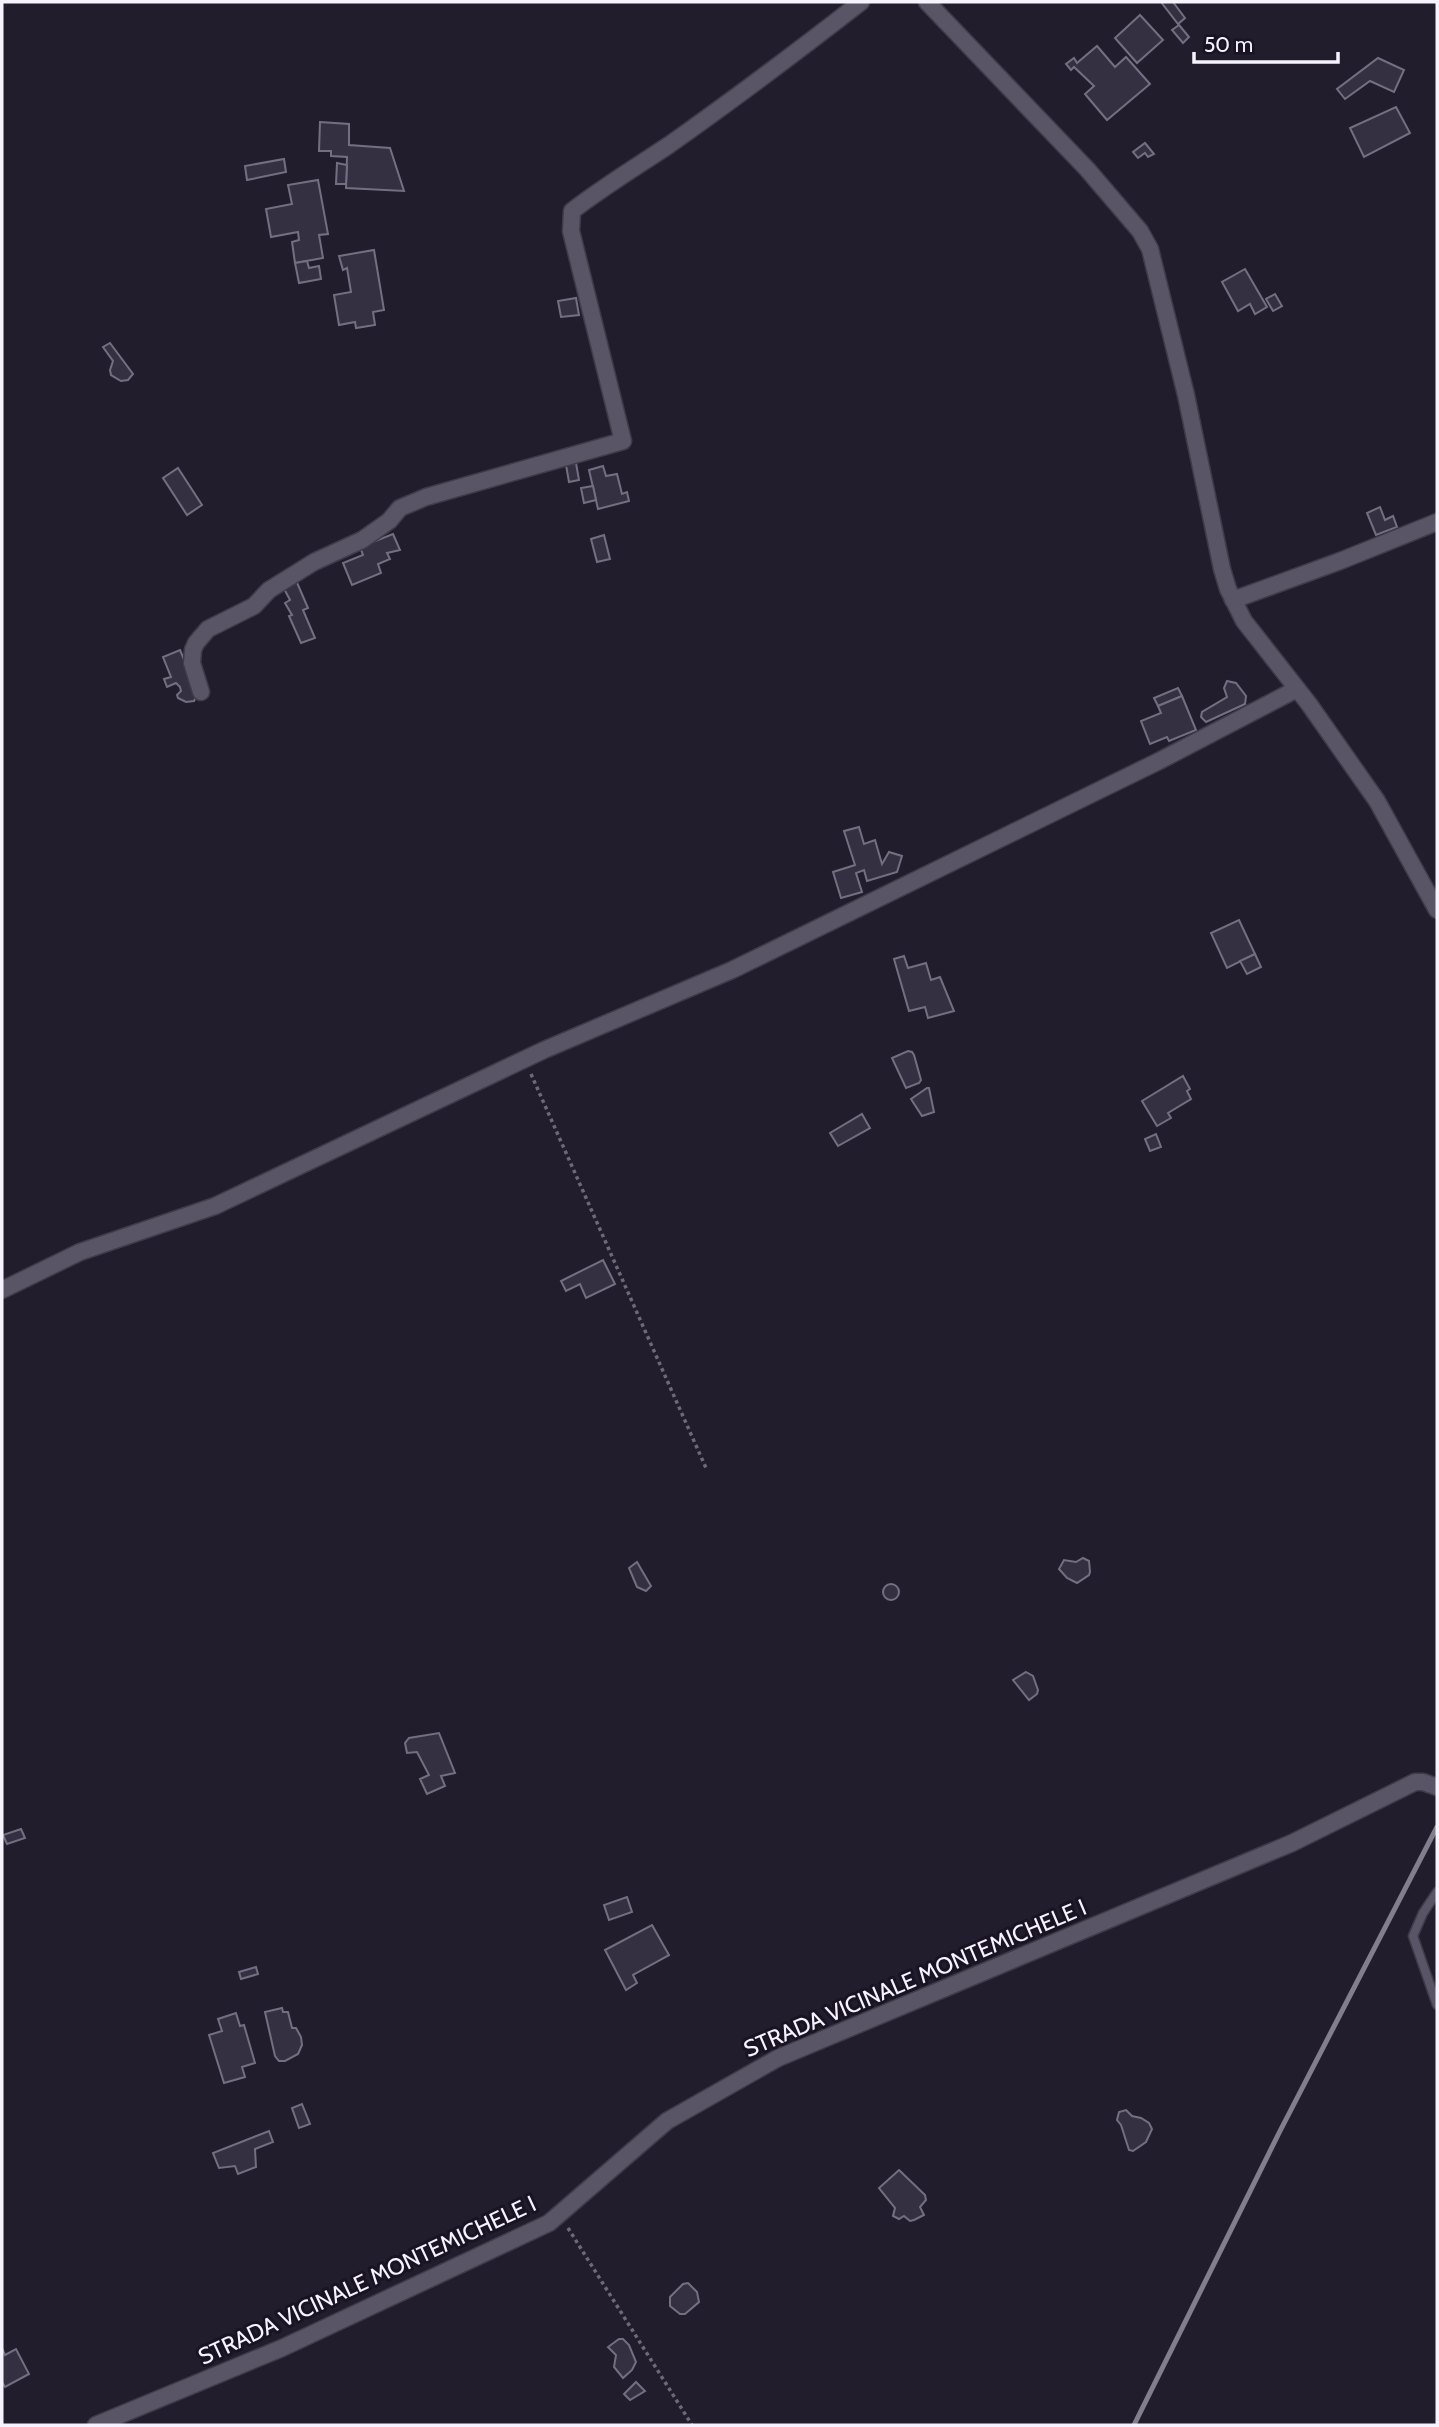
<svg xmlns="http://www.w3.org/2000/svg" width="1439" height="2427" font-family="Cabin,sans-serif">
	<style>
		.building { fill: #353041; stroke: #746e82; stroke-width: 2 }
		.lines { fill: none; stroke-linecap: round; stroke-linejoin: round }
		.service-casing { stroke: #3f3b48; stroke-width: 11 }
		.minor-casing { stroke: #3f3b48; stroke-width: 19 }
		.path { stroke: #6e6977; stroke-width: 3.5; stroke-dasharray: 3.5 3.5; stroke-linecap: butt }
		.service { stroke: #5a5467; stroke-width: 8 }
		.minor { stroke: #5a5467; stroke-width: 16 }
		.rail { stroke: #827e8c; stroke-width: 5 }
		.labels { text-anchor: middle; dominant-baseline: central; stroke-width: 6; stroke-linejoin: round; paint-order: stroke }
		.street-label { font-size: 23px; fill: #f6f3fe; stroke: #191323 }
	</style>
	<rect width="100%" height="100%" fill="#221d2d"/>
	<g class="building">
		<path d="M 1161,2 L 1173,2 L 1185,18 L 1178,24 Z"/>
		<path d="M 1140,15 L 1163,40 L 1137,63 L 1115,38 Z"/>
		<path d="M 1179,25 L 1189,37 L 1183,43 L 1172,30 Z"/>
		<path d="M 1097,46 L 1115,67 L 1126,57 L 1150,84 L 1107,120 L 1085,94 L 1094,86 L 1074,67 L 1071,70 L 1066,64 L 1074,58 L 1077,63 Z"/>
		<path d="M 1378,58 L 1404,70 L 1394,92 L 1370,81 L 1345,99 L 1337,89 Z"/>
		<path d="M 1396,107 L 1410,133 L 1364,157 L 1350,128 Z"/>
		<path d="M 320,122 L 349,124 L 349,145 L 390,148 L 404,191 L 346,188 L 347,157 L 331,156 L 331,151 L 319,151 Z"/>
		<path d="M 1145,143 L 1154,154 L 1148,157 L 1145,153 L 1138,158 L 1133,152 Z"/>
		<path d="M 284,159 L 286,172 L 247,180 L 245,166 Z"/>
		<path d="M 337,163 L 347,165 L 346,184 L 336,184 Z"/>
		<path d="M 318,180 L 328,234 L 319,235 L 323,258 L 295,263 L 292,242 L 299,240 L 298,232 L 271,237 L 266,209 L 292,204 L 288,185 Z"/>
		<path d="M 374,250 L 384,310 L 373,312 L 375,325 L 356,328 L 355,322 L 339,325 L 334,295 L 351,292 L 347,268 L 343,270 L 339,256 Z"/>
		<path d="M 307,261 L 309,268 L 319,266 L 321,279 L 299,283 L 295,263 Z"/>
		<path d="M 1245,269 L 1267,307 L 1255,314 L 1250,304 L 1238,311 L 1222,282 Z"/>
		<path d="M 1275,294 L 1282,306 L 1273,311 L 1266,299 Z"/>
		<path d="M 576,298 L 579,315 L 561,317 L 558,301 Z"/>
		<path d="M 110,343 L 133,374 L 128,380 L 121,381 L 111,375 L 110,370 L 113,361 L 103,347 Z"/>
		<path d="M 576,463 L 579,480 L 569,482 L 566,465 Z"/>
		<path d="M 603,466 L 606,476 L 617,474 L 622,494 L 627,492 L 629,501 L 598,509 L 589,470 Z"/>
		<path d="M 178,468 L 202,505 L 187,515 L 163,478 Z"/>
		<path d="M 593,486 L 596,500 L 584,503 L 581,488 Z"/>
		<path d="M 1380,507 L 1385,520 L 1393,516 L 1397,527 L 1376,535 L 1367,513 Z"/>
		<path d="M 393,534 L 400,550 L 387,553 L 390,559 L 378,564 L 381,573 L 352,585 L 343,563 L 363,555 L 360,547 Z"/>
		<path d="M 604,535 L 610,559 L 597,562 L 591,539 Z"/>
		<path d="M 295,578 L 308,608 L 303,610 L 315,638 L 301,643 L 289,616 L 292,615 L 285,603 L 290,600 L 282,585 Z"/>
		<path d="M 180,650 L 198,693 L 194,701 L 186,702 L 178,698 L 177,695 L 181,691 L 180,687 L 176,683 L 167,687 L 164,679 L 171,677 L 163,657 Z"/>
		<path d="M 1227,681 L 1236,683 L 1246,696 L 1245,704 L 1206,722 L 1201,717 L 1202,712 L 1227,697 L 1224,688 Z"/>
		<path d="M 1178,688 L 1182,696 L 1158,706 L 1154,698 Z"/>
		<path d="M 1182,696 L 1196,730 L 1169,741 L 1167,737 L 1150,744 L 1141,721 L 1161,713 L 1158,706 Z"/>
		<path d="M 859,827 L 864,844 L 875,840 L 882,864 L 889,852 L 902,856 L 897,872 L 867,881 L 864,870 L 856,873 L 862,892 L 841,898 L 833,872 L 855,865 L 844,831 Z"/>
		<path d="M 1239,920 L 1255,954 L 1227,968 L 1211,933 Z"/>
		<path d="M 1255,954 L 1261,967 L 1247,974 L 1240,961 Z"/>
		<path d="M 904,956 L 908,968 L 926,963 L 931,980 L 940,977 L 954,1011 L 928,1018 L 925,1007 L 909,1011 L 894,959 Z"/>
		<path d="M 908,1051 L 912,1052 L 914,1055 L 921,1080 L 919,1083 L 906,1088 L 892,1058 Z"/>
		<path d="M 1183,1076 L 1190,1089 L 1187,1091 L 1191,1099 L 1168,1113 L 1171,1118 L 1157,1126 L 1142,1101 Z"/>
		<path d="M 927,1088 L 929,1088 L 934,1112 L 922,1116 L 911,1099 Z"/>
		<path d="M 862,1114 L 870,1128 L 838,1146 L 830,1133 Z"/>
		<path d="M 1156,1134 L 1161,1147 L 1150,1151 L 1145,1139 Z"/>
		<path d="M 603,1260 L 615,1284 L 586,1298 L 580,1284 L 566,1291 L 561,1281 Z"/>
		<path d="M 1083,1558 L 1089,1561 L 1090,1572 L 1089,1575 L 1077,1583 L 1067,1578 L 1059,1569 L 1064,1560 L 1076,1562 Z"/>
		<path d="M 637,1562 L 651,1586 L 646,1591 L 637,1587 L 629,1568 Z"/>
		<circle cx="891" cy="1592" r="8"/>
		<path d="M 1026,1672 L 1033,1676 L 1038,1690 L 1037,1694 L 1029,1700 L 1013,1680 Z"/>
		<path d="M 439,1733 L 455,1773 L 441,1776 L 445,1786 L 427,1794 L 420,1779 L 429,1775 L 417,1752 L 407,1753 L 405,1743 L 409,1738 Z"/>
		<path d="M 21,1829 L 25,1838 L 7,1844 L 3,1835 Z"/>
		<path d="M 627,1897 L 632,1912 L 609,1920 L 604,1905 Z"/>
		<path d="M 652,1925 L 669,1955 L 633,1975 L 637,1983 L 626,1990 L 605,1950 Z"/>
		<path d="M 256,1967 L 258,1974 L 241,1979 L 239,1972 Z"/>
		<path d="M 282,2008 L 283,2012 L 288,2012 L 292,2028 L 296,2028 L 301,2037 L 302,2045 L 298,2054 L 285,2061 L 279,2061 L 275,2056 L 265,2012 Z"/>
		<path d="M 236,2013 L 240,2026 L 244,2025 L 255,2063 L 242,2067 L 245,2077 L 224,2083 L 209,2035 L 222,2031 L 218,2019 Z"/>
		<path d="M 302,2104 L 310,2124 L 299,2128 L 292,2108 Z"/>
		<path d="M 1126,2110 L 1132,2116 L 1141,2118 L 1149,2123 L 1152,2129 L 1146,2142 L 1133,2151 L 1129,2150 L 1121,2125 L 1117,2120 L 1119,2112 Z"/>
		<path d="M 269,2131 L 273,2142 L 255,2149 L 256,2167 L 238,2174 L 235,2166 L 219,2168 L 213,2153 Z"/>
		<path d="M 899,2170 L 925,2195 L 926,2200 L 920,2207 L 924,2215 L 914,2220 L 910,2221 L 904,2216 L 899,2219 L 893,2216 L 895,2208 L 879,2188 Z"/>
		<path d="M 688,2283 L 697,2292 L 699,2302 L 685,2314 L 680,2314 L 670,2306 L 670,2297 L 683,2284 Z"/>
		<path d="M 619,2339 L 623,2339 L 629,2345 L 636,2362 L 632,2370 L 623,2378 L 614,2367 L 616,2355 L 608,2347 Z"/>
		<path d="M 2,2348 L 5,2355 L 16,2349 L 29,2374 L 5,2387 L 2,2382 Z"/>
		<path d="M 636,2382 L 645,2391 L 630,2400 L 624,2394 Z"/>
	</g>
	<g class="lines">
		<g class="service-casing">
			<path id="service" d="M 1437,1892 L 1423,1913 L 1413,1936 L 1437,2005"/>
		</g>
		<g class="minor-casing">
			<g id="minor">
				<path d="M 927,2 L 1087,169 L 1140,231 L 1150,249 L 1186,395 L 1222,569 L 1228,589 L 1244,621 L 1309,704 L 1377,801 L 1437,910"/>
				<path d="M 1233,600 L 1340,561 L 1437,522"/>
				<path d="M 201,692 L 192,663 L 193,650 L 196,643 L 208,629 L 254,606 L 269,590 L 314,562 L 362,540 L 389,521 L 400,508 L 426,497 L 623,441 L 571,231 L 572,211 C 603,187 636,167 669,145 C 734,99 798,51 861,2"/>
				<path d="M 2,1290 L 80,1252 L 215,1206 L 544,1050 L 732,970 L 1159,761 L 1297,689"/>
				<path d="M 96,2425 L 282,2348 L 549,2223 L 667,2121 L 778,2058 L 1292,1843 L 1415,1782 L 1423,1782 L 1437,1787"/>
			</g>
		</g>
		<g class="path">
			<path d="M 531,1074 L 706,1468"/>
			<path d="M 568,2228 L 692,2425"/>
		</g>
		<use href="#service" class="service"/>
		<use href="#minor" class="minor"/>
		<path class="rail" d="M 1134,2425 L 1279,2133 L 1437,1827"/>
	</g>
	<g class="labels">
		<g class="street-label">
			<text transform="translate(915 1978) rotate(-23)">STRADA VICINALE MONTEMICHELE I</text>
			<text transform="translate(367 2280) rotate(-25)">STRADA VICINALE MONTEMICHELE I</text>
		</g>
	</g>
	<rect width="1439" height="2427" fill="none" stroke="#f6f3fe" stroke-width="7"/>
	<path d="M1194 52v10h144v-10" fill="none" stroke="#f6f3fe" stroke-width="3.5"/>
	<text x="1204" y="52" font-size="21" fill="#f6f3fe" stroke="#191323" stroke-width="5" paint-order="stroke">50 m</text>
</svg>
